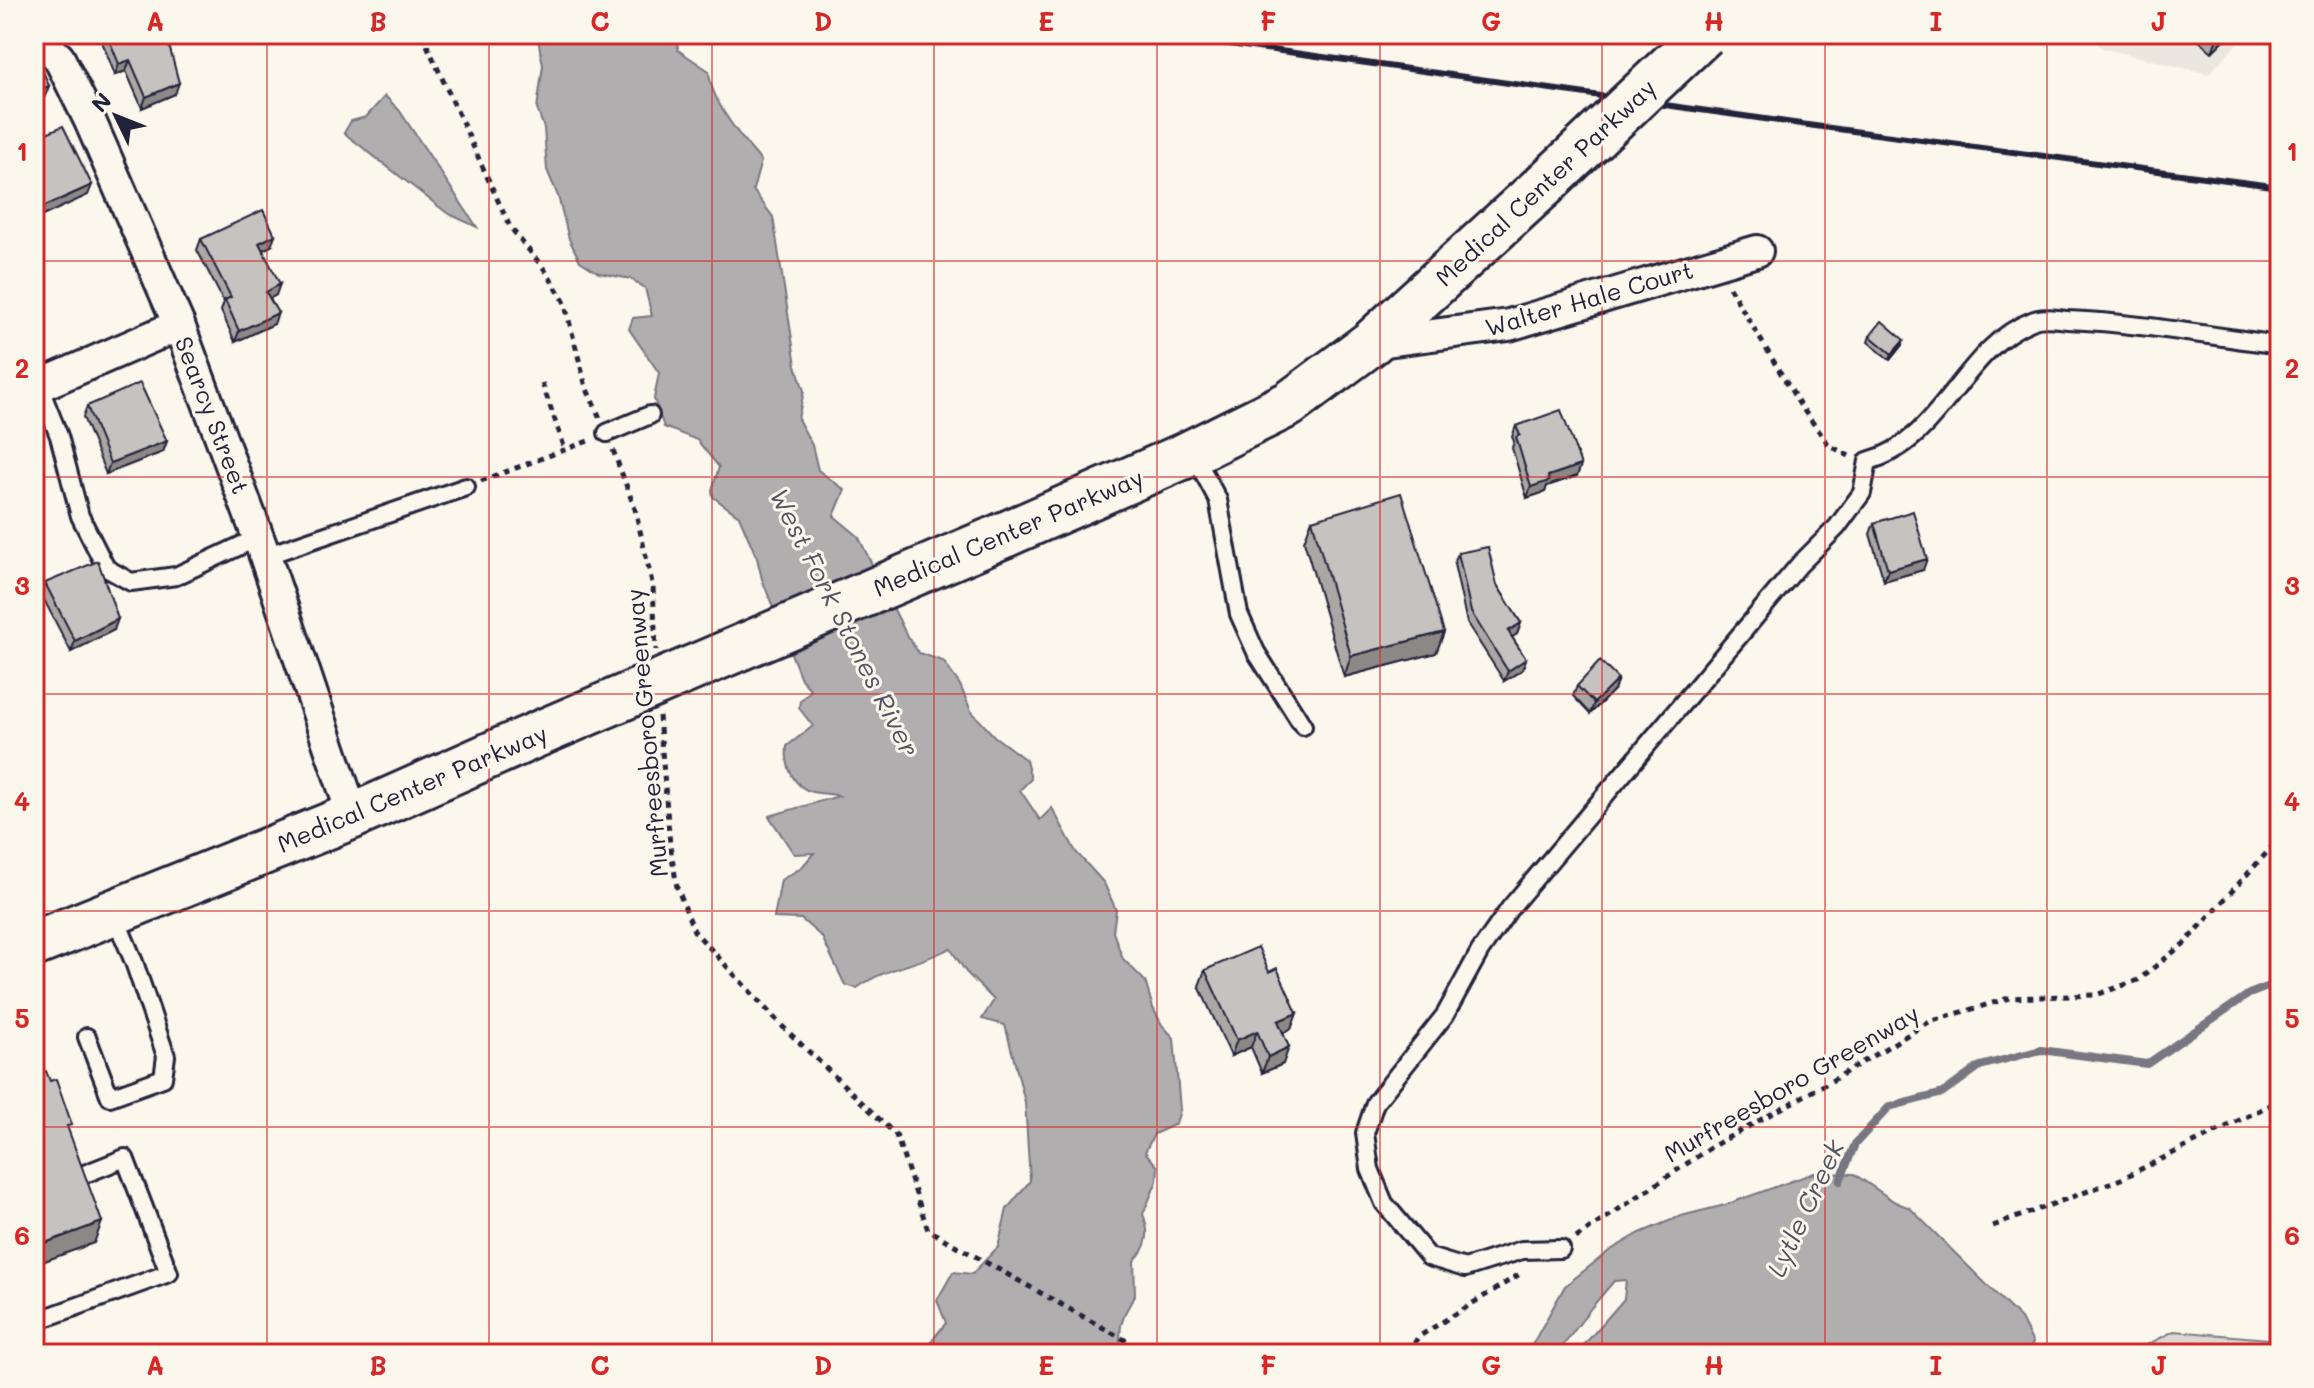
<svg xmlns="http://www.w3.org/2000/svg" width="2314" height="1388" font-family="Mali,sans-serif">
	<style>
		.built { fill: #ebe7df }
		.green { fill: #dbd8d3; stroke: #7e7d87; stroke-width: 2 }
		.water { fill: #b1aeb0; stroke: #787681; stroke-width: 2 }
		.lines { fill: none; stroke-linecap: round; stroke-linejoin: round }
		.stream { stroke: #787681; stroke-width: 8 }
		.service-casing { stroke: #22223b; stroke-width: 22 }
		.minor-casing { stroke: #22223b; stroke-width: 36 }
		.secondary-casing { stroke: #22223b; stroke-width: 50 }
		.path { stroke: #22223b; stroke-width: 5; stroke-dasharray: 6 6; stroke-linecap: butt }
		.service { stroke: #fbf7ec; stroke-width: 16 }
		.minor { stroke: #fbf7ec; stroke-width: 30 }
		.secondary { stroke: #fbf7ec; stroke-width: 44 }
		.rail { stroke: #22223b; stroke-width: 6 }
		.secondary-bridge-casing { stroke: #22223b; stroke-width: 50; stroke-linecap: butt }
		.secondary-bridge { stroke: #fbf7ec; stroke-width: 44 }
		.wall { fill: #aaa7a5; stroke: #22223b; stroke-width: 2 }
		.shaded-wall { fill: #8b8886; stroke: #22223b; stroke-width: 2 }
		.building { fill: #c6c2c0; stroke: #22223b; stroke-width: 2 }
		.grid { fill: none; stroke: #d62828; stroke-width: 2; stroke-opacity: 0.55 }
		.labels { text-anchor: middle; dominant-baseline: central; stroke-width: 6; stroke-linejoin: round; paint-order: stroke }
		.street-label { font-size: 24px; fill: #22223b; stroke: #fbf7ec }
		.water-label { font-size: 26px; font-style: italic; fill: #545364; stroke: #fbf7ec }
		.neatline { fill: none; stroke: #d62828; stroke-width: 3 }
		.grid-label { font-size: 26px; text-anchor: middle; font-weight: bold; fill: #d62828 }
	</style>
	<rect width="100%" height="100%" fill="#fbf7ec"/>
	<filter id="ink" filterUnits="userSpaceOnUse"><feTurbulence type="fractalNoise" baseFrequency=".0125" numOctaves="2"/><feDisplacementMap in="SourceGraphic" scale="16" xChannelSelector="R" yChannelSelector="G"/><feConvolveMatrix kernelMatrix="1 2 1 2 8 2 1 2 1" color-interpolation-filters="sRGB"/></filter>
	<g filter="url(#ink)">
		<path class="built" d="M 2088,34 L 2246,34 L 2209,74 L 2102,48 Z"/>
		<path class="green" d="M 2174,1331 L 2280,1340 L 2280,1354 L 2129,1354 Z"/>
		<g class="water">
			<path d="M 537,34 L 677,34 L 678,50 L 709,71 C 710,101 742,139 761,161 L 753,190 L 773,217 L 796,365 L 804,391 L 798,419 L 812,445 L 818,470 L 845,490 L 834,516 L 858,536 L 907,636 L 919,653 L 943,661 L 960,685 L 971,711 L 994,736 L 1026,760 L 1031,779 L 1020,790 L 1040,820 L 1052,808 L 1076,852 L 1104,883 L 1116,910 L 1113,932 L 1123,959 L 1145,981 L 1153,1008 L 1162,1025 L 1174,1038 L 1180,1110 L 1176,1124 L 1154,1134 L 1145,1152 L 1158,1167 L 1157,1181 L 1143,1214 C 1150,1232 1149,1246 1134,1261 L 1135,1295 L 1126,1311 L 1121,1325 L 1119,1353 L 1100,1351 L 1098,1354 L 921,1354 L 946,1323 L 937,1300 L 953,1272 L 972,1274 L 998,1247 L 1007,1209 L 1030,1181 L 1025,1102 L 1005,1025 L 982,1019 L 994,1000 L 966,972 L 950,948 C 920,965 885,967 857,988 L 845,985 L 822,937 L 801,919 L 774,918 L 781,880 L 801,868 L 814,853 L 794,854 L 769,816 L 839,796 C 830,793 821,794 813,792 C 792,787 785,765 787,746 L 813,726 L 799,708 L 800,701 L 811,690 L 801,679 L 762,579 L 757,558 L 739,516 L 713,497 L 712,490 L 719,467 L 697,440 L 664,427 L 654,399 L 659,373 L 629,329 L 633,318 L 652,316 L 645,288 L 631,279 L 599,273 L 580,261 L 569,239 L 558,196 L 547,170 L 544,128 L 537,109 L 543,65 Z"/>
			<path d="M 385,96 L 399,110 L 477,227 L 447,213 L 344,133 L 351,121 L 366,117 Z"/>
			<path d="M 1814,1173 L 1854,1174 L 1895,1202 L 1910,1208 L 2021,1319 L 2033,1343 L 2027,1354 L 1576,1354 L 1624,1299 L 1626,1280 L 1614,1281 L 1591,1308 L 1557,1354 L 1527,1354 L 1565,1286 L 1609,1251 L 1640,1233 L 1681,1216 L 1725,1205 Z"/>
		</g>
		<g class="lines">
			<path class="stream" d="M 1840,1181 L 1855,1144 L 1889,1107 L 1943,1093 L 1980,1066 L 2041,1050 L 2147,1064 L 2249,994 L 2280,982"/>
			<g class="service-casing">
				<g id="service">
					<path d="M 39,386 L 59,436 L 80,516 L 106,568 L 131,582 L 176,576 L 259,537"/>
					<path d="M 607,433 L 650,415"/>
					<path d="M 1193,453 L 1218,500 L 1239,614 L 1256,652 L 1303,726"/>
					<path d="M 265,556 L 466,487"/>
					<path d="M 87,1037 L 110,1097 L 163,1078 L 166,1056 L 134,962 L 114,914"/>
					<path d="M 1561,1249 L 1522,1250 L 1465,1268 L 1429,1257 L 1384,1203 L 1370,1169 L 1365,1133 L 1375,1103 L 1445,1015 L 1480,951 L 1510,908 L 1799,565 L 1837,527 L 1862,493 L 1868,461 C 1942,442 1962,348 2032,321 C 2042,316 2057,319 2068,320 C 2139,323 2210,336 2280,345"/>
					<path d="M 34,1322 L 169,1273 L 125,1158 L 82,1175"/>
				</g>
			</g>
			<g class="minor-casing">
				<g id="minor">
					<path d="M 34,34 L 59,58 L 90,121 L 179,325 L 265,556 L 353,816"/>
					<path d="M 1371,343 L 1509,325 L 1757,251"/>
					<path d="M 34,388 L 179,325"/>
				</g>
			</g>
			<g class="secondary-casing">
				<g id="secondary">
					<path d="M 1004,535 L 1184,456 L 1289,404 L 1371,343 L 1543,186"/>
					<path d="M 34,944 L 353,816 L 538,734"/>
				</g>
			</g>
			<g class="path">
				<path d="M 422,34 L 510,227 L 545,270 L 564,301 L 586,387 L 600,418"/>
				<path d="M 1729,287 L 1800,405 L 1829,445 L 1849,456"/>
				<path d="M 542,383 L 565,449"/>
				<path d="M 613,450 L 635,509 L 653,587 L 656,650"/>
				<path d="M 481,481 L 591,440"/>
				<path d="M 659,716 L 670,845 L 677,887 L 694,931 L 780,1024 L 896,1135 L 928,1230 L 1150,1354"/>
				<path d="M 1993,1226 L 2121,1179 L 2280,1100"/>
				<path d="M 1576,1238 L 1713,1146 L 1833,1080 L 1929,1022 L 2009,998 L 2096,995 L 2138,980 L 2186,942 L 2280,838"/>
				<path d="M 1408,1354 L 1418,1337 L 1520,1274"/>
			</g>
			<use href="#service" class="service"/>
			<use href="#minor" class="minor"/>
			<use href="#secondary" class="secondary"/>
			<path class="rail" d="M 1159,34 L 1815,126 L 2280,187"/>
			<g class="secondary-bridge-casing">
				<g id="secondary-bridge">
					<path d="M 1543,186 L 1704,34"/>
					<path d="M 538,734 L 1004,535"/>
				</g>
			</g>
			<use href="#secondary-bridge" class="secondary-bridge"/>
		</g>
		<g class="wall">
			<path d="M 99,34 L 166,34 L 175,94 L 142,108 L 126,71 L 115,75 Z"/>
			<path d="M 2191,34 L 2230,34 L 2212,52 Z"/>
			<path d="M 201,239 L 271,246 L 263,250 L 276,295 L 270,298 L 274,324 L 235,342 L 221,311 L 224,302 L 197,250 Z"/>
			<path d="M 1870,336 L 1904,340 L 1902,345 L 1890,360 L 1868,342 Z"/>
			<path d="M 87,406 L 167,441 L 163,452 L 106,474 L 83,417 Z"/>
			<path d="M 1516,426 L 1581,465 L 1577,476 L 1547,486 L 1545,492 L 1527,498 L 1512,448 L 1514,441 L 1512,437 Z"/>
			<path d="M 1312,520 L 1444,632 L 1436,653 L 1344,677 L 1304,541 Z"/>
			<path d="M 1874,523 L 1923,570 L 1884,581 L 1870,534 Z"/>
			<path d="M 1458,553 L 1497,585 L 1521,623 L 1517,634 L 1512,637 L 1526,659 L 1522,670 L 1504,681 L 1467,623 L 1454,564 Z"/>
			<path d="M 45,583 L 114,630 L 71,652 L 41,594 Z"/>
			<path d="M 1577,686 L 1614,690 L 1590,714 L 1573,696 Z"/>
			<path d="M 1205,970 L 1269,972 L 1297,1013 L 1291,1029 L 1283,1033 L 1283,1064 L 1262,1073 L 1251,1047 L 1231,1056 L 1199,986 Z"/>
		</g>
		<g class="shaded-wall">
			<path d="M 2220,34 L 2230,34 L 2212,52 L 2218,36 Z"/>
			<path d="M 130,60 L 126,71 L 115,75 L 119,64 Z"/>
			<path d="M 179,83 L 175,94 L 142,108 L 146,97 Z"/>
			<path d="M 49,86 L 45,97 L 34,102 L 34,92 Z"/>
			<path d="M 92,185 L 88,195 L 34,220 L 36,210 Z"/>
			<path d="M 275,235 L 271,246 L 255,254 L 259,243 Z"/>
			<path d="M 280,284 L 276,295 L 262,303 L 266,292 Z"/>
			<path d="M 278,313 L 274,324 L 235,342 L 239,331 Z"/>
			<path d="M 1904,340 L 1902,345 L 1890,360 L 1892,354 Z"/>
			<path d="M 167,441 L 163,452 L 106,474 L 110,463 Z"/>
			<path d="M 1581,465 L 1577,476 L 1547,486 L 1545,492 L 1527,498 L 1531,487 L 1548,476 Z"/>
			<path d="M 1927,559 L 1923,570 L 1884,581 L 1888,570 Z"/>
			<path d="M 118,619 L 114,630 L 71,652 L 75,641 Z"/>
			<path d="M 1521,623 L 1517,634 L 1504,642 L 1508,631 Z"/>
			<path d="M 1444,632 L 1436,653 L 1344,677 L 1351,656 Z"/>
			<path d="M 1526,659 L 1522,670 L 1504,681 L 1508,671 Z"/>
			<path d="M 1618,679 L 1614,690 L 1590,714 L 1594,703 Z"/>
			<path d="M 1297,1013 L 1291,1029 L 1272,1038 L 1278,1021 Z"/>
			<path d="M 1257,1031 L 1251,1047 L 1231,1056 L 1237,1040 Z"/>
			<path d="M 1289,1047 L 1283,1064 L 1262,1073 L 1268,1057 Z"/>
			<path d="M 102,1222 L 94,1243 L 34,1265 L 34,1247 Z"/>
		</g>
		<g class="building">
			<path d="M 107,34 L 166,34 L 179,83 L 146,97 L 130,60 L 119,64 Z"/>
			<path d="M 34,49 L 49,86 L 34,92 Z"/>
			<path d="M 63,126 L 92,185 L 36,210 L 34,207 L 34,130 L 37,137 Z"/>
			<path d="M 263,210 L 275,235 L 259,243 L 280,284 L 266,292 L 278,313 L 239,331 L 225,300 L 231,297 L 201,239 Z"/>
			<path d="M 1882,321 L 1904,340 L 1892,354 L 1870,336 Z"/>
			<path d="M 140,383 L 167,441 L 110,463 L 87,406 Z"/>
			<path d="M 1561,410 L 1581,465 L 1548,476 L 1549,481 L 1531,487 L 1516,437 L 1520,435 L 1516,426 Z"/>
			<path d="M 1401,493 L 1444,632 L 1351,656 L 1312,520 Z"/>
			<path d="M 1913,511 L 1927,559 L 1888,570 L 1874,523 Z"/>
			<path d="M 1488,547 L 1497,585 L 1521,623 L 1508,631 L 1526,659 L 1508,671 L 1471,612 L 1458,553 Z"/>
			<path d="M 98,561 L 118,619 L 75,641 L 45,583 Z"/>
			<path d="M 1600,661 L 1618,679 L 1594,703 L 1577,686 Z"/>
			<path d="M 1258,947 L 1269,972 L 1277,968 L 1297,1013 L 1278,1021 L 1289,1047 L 1268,1057 L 1257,1031 L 1237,1040 L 1205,970 Z"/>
			<path d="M 46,1071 L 50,1081 L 56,1079 L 72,1125 L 67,1126 L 102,1222 L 34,1247 L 34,1076 Z"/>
		</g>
	</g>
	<path class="grid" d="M 267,34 L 267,1354M 489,34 L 489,1354M 712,34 L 712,1354M 934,34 L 934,1354M 1157,34 L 1157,1354M 1380,34 L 1380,1354M 1602,34 L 1602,1354M 1825,34 L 1825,1354M 2047,34 L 2047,1354M 34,261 L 2280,261M 34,477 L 2280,477M 34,694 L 2280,694M 34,911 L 2280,911M 34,1127 L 2280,1127"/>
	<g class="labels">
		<g class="street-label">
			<text transform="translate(1545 182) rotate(-43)">Medical Center Parkway</text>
			<text transform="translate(1589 298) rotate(-16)">Walter Hale Court</text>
			<text transform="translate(213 415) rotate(69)">Searcy Street</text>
			<text transform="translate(1008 532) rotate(-23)">Medical Center Parkway</text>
			<text transform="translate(646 733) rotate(-95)">Murfreesboro Greenway</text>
			<text transform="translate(412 788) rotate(-23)">Medical Center Parkway</text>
			<text transform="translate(1791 1083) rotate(-30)">Murfreesboro Greenway</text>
		</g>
		<g class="water-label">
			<text transform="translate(845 622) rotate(63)">West Fork Stones River</text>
			<text transform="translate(1805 1208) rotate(-65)">Lytle Creek</text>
		</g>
	</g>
	<rect width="2314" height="1388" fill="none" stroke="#fbf7ec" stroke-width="88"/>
	<g transform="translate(116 116) rotate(313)" stroke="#fbf7ec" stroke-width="6" paint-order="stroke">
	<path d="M0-6L14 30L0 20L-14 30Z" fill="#22223b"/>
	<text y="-12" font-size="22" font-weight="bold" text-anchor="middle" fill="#22223b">N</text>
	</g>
	<rect x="44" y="44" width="2226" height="1300" class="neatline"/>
	<g class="grid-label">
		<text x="155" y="31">A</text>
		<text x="378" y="31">B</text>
		<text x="600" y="31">C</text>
		<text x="823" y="31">D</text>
		<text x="1046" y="31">E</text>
		<text x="1268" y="31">F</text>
		<text x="1491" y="31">G</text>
		<text x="1714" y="31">H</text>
		<text x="1936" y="31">I</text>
		<text x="2159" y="31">J</text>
		<text x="22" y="161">1</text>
		<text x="2292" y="161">1</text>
		<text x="22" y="378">2</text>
		<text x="2292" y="378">2</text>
		<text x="22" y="595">3</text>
		<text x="2292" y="595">3</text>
		<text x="22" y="811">4</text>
		<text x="2292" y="811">4</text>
		<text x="22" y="1028">5</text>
		<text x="2292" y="1028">5</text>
		<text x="22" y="1245">6</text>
		<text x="2292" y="1245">6</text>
		<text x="155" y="1375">A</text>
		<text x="378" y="1375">B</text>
		<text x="600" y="1375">C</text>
		<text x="823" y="1375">D</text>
		<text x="1046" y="1375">E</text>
		<text x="1268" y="1375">F</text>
		<text x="1491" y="1375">G</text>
		<text x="1714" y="1375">H</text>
		<text x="1936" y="1375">I</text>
		<text x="2159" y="1375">J</text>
	</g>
</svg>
